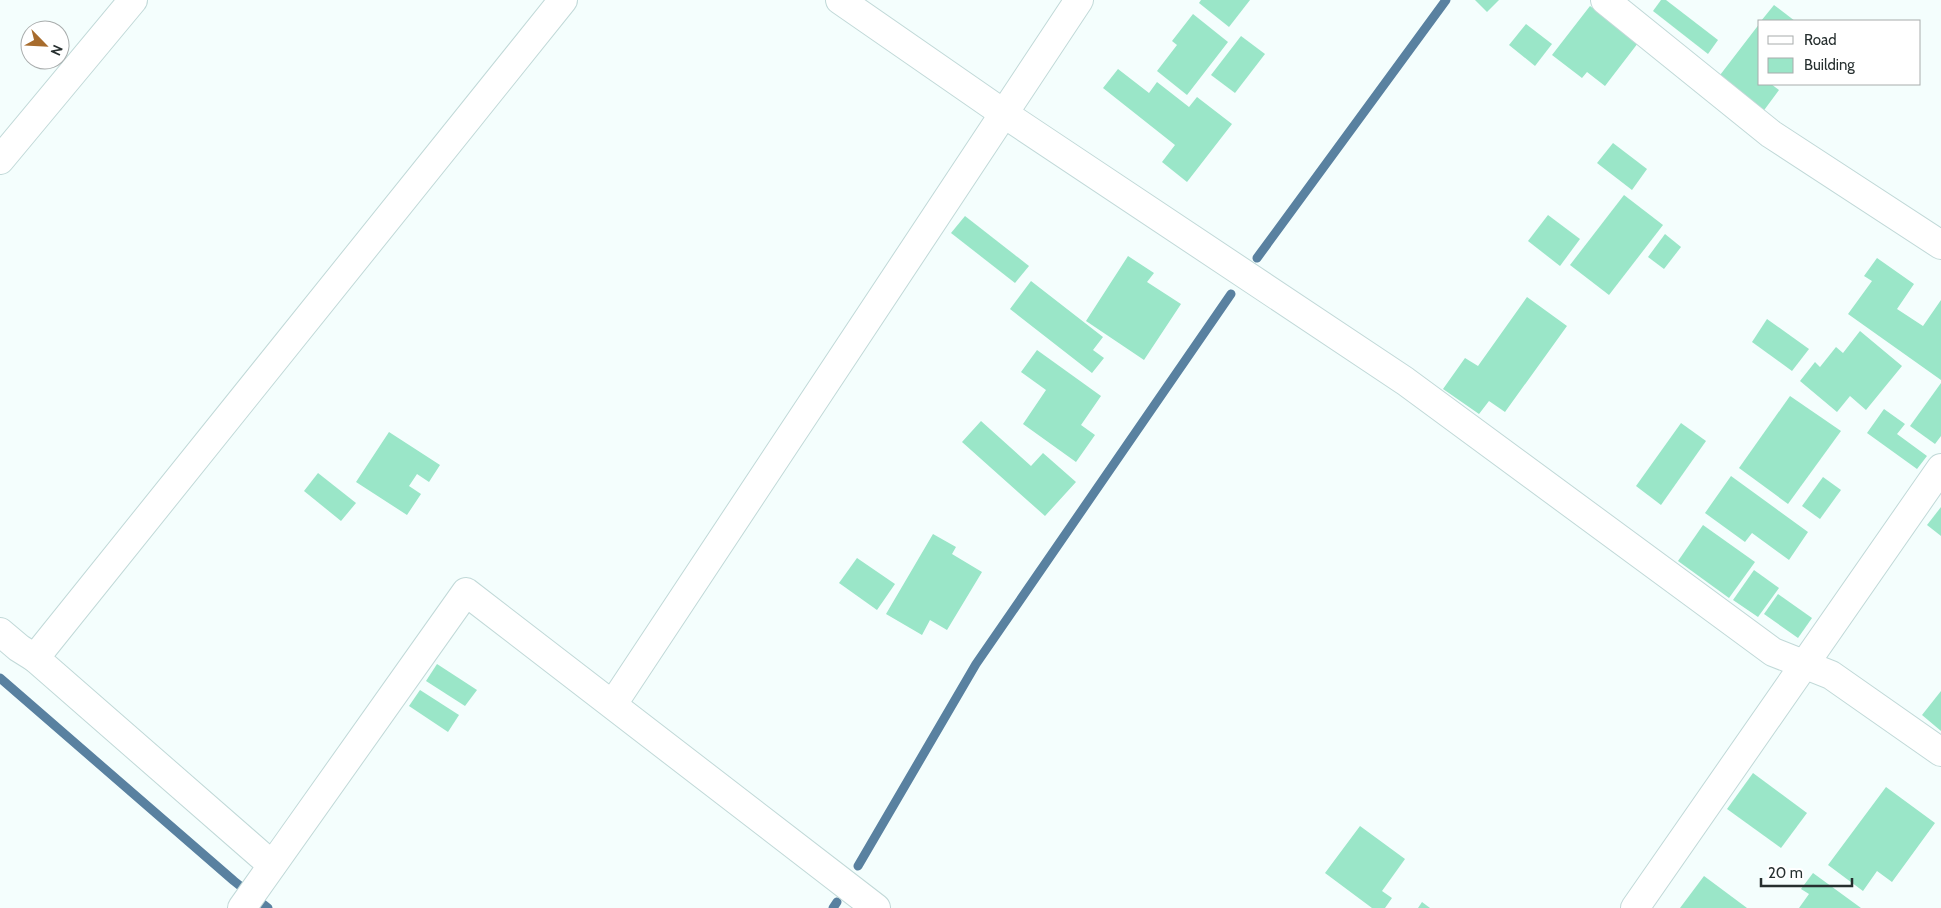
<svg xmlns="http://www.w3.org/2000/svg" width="1941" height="908" font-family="Cabin,sans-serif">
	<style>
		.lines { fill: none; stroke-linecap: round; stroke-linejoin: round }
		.stream { stroke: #5981a0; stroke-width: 9 }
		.building { fill: #9ae6c8 }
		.minor-casing { stroke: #c1d9d8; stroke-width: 30 }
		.minor { stroke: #fff; stroke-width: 28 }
	</style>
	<rect width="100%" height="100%" fill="#f4fefd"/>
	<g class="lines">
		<g class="stream">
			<path d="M 1257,258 L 1446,0"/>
			<path d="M 0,678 L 234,881 L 268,908"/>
			<path d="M 858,866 L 976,664 L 1231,294"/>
			<path d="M 833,908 L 837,902"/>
		</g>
	</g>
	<g class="building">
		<path d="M 1201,0 L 1250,0 L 1229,27 L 1199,3 Z"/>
		<path d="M 1475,0 L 1499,0 L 1487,12 Z"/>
		<path d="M 1661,0 L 1666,0 L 1718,40 L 1708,54 L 1653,11 Z"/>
		<path d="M 1774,5 L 1795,21 L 1761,21 Z"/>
		<path d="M 1590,6 L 1638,43 L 1605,86 L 1587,72 L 1582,78 L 1552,55 Z"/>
		<path d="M 1193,14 L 1228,42 L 1187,95 L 1157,71 L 1177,45 L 1172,41 Z"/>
		<path d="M 1760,23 L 1760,84 L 1771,84 L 1779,90 L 1762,113 L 1717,79 Z"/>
		<path d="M 1526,24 L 1552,44 L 1535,66 L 1509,45 Z"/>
		<path d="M 1241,36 L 1265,54 L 1235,93 L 1211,75 Z"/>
		<path d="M 1118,69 L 1149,93 L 1157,82 L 1189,107 L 1197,97 L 1232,124 L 1187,182 L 1162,162 L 1175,145 L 1103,88 Z"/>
		<path d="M 1613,143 L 1647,169 L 1632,190 L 1597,163 Z"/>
		<path d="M 1624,195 L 1663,225 L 1609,295 L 1570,265 Z"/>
		<path d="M 1548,215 L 1580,239 L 1560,266 L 1528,241 Z"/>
		<path d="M 965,216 L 1029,266 L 1015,283 L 951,233 Z"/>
		<path d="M 1665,234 L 1681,247 L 1664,269 L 1648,257 Z"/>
		<path d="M 1128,256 L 1154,273 L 1147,282 L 1181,304 L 1144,360 L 1086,321 Z"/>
		<path d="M 1877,258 L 1914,284 L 1897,309 L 1923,326 L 1941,300 L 1941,380 L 1848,314 L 1872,281 L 1864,276 Z"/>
		<path d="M 1031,281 L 1103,337 L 1093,350 L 1104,358 L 1092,373 L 1010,309 Z"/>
		<path d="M 1527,297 L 1567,326 L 1505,412 L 1489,401 L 1479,414 L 1443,389 L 1465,358 L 1478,366 Z"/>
		<path d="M 1767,319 L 1809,349 L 1792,371 L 1752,342 Z"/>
		<path d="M 1860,331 L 1902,366 L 1866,410 L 1850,396 L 1837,412 L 1800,381 L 1815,362 L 1820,367 L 1836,347 L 1843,353 Z"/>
		<path d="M 1037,350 L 1101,396 L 1081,425 L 1095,435 L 1076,462 L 1023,424 L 1046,390 L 1021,372 Z"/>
		<path d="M 1941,383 L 1941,436 L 1935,444 L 1910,426 Z"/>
		<path d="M 1790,396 L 1841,431 L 1788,504 L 1739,468 Z"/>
		<path d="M 1884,409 L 1905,424 L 1897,434 L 1927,456 L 1917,469 L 1867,433 Z"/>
		<path d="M 981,421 L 1031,466 L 1043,453 L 1076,482 L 1045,516 L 962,442 Z"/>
		<path d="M 1681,423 L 1706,441 L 1661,505 L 1636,486 Z"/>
		<path d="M 389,432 L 440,465 L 429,482 L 417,474 L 409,486 L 421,494 L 407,515 L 356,482 Z"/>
		<path d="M 318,473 L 356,503 L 341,521 L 304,491 Z"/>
		<path d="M 1731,476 L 1808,532 L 1789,560 L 1752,533 L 1745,542 L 1705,513 Z"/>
		<path d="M 1823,477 L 1841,490 L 1820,519 L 1802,506 Z"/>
		<path d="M 1941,507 L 1941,536 L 1927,525 Z"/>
		<path d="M 1703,525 L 1755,562 L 1729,598 L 1678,561 Z"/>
		<path d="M 933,534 L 956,547 L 952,554 L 982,572 L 947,630 L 930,620 L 922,635 L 886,614 Z"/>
		<path d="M 857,558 L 895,584 L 877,610 L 839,583 Z"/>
		<path d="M 1754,570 L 1779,588 L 1758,617 L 1733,600 Z"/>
		<path d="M 1778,594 L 1812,618 L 1798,638 L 1764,614 Z"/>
		<path d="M 437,664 L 477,690 L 465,706 L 426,681 Z"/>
		<path d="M 420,690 L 459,715 L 448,732 L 409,706 Z"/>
		<path d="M 1941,691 L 1941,731 L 1922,715 Z"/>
		<path d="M 1753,773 L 1807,813 L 1781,848 L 1727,809 Z"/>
		<path d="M 1886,787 L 1935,823 L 1892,882 L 1877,871 L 1863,891 L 1828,865 Z"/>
		<path d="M 1360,826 L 1405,859 L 1382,891 L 1392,898 L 1385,908 L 1372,908 L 1325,873 Z"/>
		<path d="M 1813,873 L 1861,908 L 1799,908 L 1809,894 L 1801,889 Z"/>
		<path d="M 1704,876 L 1747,908 L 1680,908 Z"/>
		<path d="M 1422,902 L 1430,908 L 1418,908 Z"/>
	</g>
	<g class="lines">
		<g class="minor-casing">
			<g id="minor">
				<path d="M 840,0 L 1003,113 L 1405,381 L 1773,652 L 1831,675 L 1941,752"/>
				<path d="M 1605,0 L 1771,134 L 1941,245"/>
				<path d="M 0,160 L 133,0"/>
				<path d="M 0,632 L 19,648 L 35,658 L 272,865"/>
				<path d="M 35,658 L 563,0"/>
				<path d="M 613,704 L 1079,0"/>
				<path d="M 242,908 L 466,592 L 876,908"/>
				<path d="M 1635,908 L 1941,468"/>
			</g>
		</g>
		<use href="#minor" class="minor"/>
	</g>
	<rect x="1758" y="20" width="162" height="65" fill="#ffffff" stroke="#a8acac"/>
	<rect x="1768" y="36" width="25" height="8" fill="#ffffff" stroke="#a8acac"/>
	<text x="1804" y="45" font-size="15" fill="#262f2f">Road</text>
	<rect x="1768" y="58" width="25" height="15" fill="#9ae6c8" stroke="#a8acac"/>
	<text x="1804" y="70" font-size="15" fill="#262f2f">Building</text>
	<g transform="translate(45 45) rotate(114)"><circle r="24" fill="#ffffff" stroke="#a8acac"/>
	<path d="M0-4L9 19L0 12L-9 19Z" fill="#a76c2d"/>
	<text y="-8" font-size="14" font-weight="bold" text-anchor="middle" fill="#262f2f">N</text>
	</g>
	<path d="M1761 878v8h91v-8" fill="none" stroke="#262f2f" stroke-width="2.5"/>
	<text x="1768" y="878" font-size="15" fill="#262f2f" stroke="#ffffff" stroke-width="4" paint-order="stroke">20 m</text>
</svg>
